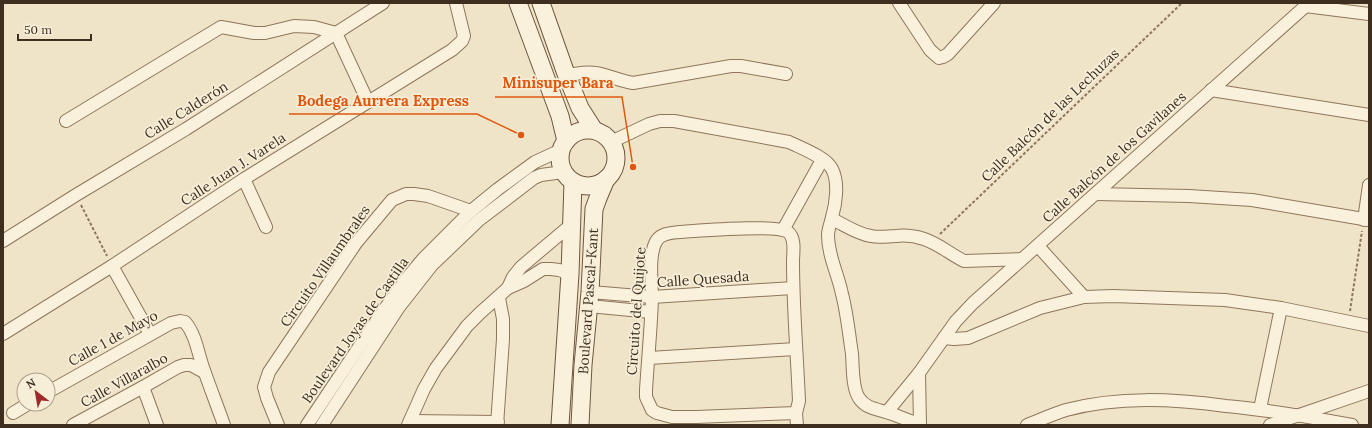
<svg xmlns="http://www.w3.org/2000/svg" width="1372" height="428" font-family="Lora,serif">
	<style>
		.lines { fill: none; stroke-linecap: round; stroke-linejoin: round }
		.street-casing { stroke: #8d765c; stroke-width: 14 }
		.secondary-casing { stroke: #6f573f; stroke-width: 19 }
		.path { stroke: #8d765c; stroke-width: 2; stroke-dasharray: 3 2; stroke-linecap: butt }
		.street { stroke: #faf1dc; stroke-width: 12 }
		.secondary { stroke: #faf1dc; stroke-width: 17 }
		.labels { text-anchor: middle; dominant-baseline: central; stroke-width: 3.5; stroke-linejoin: round; paint-order: stroke }
		.street-label { font-size: 14px; fill: #3d2e20; stroke: #f7eed8 }
		.leader { fill: none; stroke: #df570d; stroke-width: 1.5 }
		.callout-dot { fill: #df570d; stroke: #f7eed8; stroke-width: 1.5 }
		.callout-label { font-size: 15px; text-anchor: middle; font-weight: bold; fill: #df570d; stroke: #f7eed8; stroke-width: 3.5; stroke-linejoin: round; paint-order: stroke }
	</style>
	<rect width="100%" height="100%" fill="#f0e4c8"/>
	<g class="lines">
		<g class="street-casing">
			<g id="street">
				<path d="M 899,3 L 930,50 L 939,58 L 943,57 L 948,54 L 994,3"/>
				<path d="M 1305,6 L 1369,14"/>
				<path d="M 567,75 C 577,74 586,71 596,73 C 608,75 620,81 633,83 L 731,66 L 741,66 L 786,74"/>
				<path d="M 1211,90 L 1369,115"/>
				<path d="M 66,121 L 221,27 L 254,33 L 265,33 L 294,26 L 314,27 L 336,33 L 368,102"/>
				<path d="M 611,142 L 649,124 L 660,121 L 674,121 L 789,142 C 801,148 826,157 832,169 C 839,182 836,204 832,217 C 831,223 828,229 828,235 C 828,256 838,274 842,294 C 847,313 849,334 852,354 C 853,366 852,388 859,398 C 866,409 878,409 889,413 C 899,416 909,421 920,424"/>
				<path d="M 244,179 L 266,227"/>
				<path d="M 1096,194 L 1189,196 L 1252,200 L 1369,220"/>
				<path d="M 832,219 C 845,225 857,234 871,236 C 880,238 888,236 896,236 C 905,235 915,236 924,239 C 939,244 950,254 964,261 L 1022,259"/>
				<path d="M 1364,220 L 1369,185"/>
				<path d="M 783,230 L 822,160"/>
				<path d="M 3,241 L 76,195 L 186,129 L 383,3"/>
				<path d="M 1038,246 L 1084,297"/>
				<path d="M 112,266 L 150,334"/>
				<path d="M 508,288 L 513,277 L 521,267 L 572,224"/>
				<path d="M 590,292 L 652,297 L 793,288"/>
				<path d="M 589,306 L 651,312"/>
				<path d="M 3,334 L 112,266 L 244,179 L 452,50 L 462,41 L 464,36 L 456,3"/>
				<path d="M 944,338 L 954,339 L 968,338 L 1040,308 L 1084,297 L 1113,296 L 1225,300 L 1281,308 L 1369,326"/>
				<path d="M 649,358 L 796,349"/>
				<path d="M 919,373 L 920,425"/>
				<path d="M 143,387 L 157,425"/>
				<path d="M 48,392 L 171,323 L 180,321 L 185,322 C 197,336 198,356 205,373 C 211,390 218,408 224,425"/>
				<path d="M 1260,409 L 1281,308"/>
				<path d="M 887,412 L 919,373 L 956,321 L 973,303 L 1309,3"/>
				<path d="M 13,413 L 28,404"/>
				<path d="M 796,413 L 696,417 L 672,417 L 657,413 L 652,410 L 646,397 L 646,390 C 648,359 651,328 652,298 C 652,283 648,253 657,240 C 662,233 671,233 679,232 C 697,231 776,224 788,232 C 796,238 793,253 793,261 C 793,308 797,354 799,401 L 796,413 L 797,425"/>
				<path d="M 410,421 L 498,422"/>
				<path d="M 73,425 L 143,387 L 178,367 L 184,365 L 191,365 L 204,372"/>
				<path d="M 278,425 L 267,398 L 264,387 L 269,372 L 356,243 L 392,200 L 406,194 L 414,194 L 428,196 L 471,211"/>
				<path d="M 307,425 L 379,317 L 407,278 L 423,259 L 471,211 L 498,189 L 535,162 L 561,150"/>
				<path d="M 322,425 L 399,307 L 432,265 L 479,220 L 534,178 L 541,175 L 563,172"/>
				<path d="M 408,425 L 424,389 L 436,368 L 467,326 L 480,313 L 508,288 L 524,281 L 543,269 L 551,269 L 559,270 L 570,274"/>
				<path d="M 497,425 L 503,339 L 503,319 L 499,298"/>
				<path d="M 1027,425 C 1040,420 1053,414 1066,410 C 1119,396 1173,399 1226,406 C 1269,410 1310,417 1352,425"/>
				<path d="M 1270,425 L 1369,391"/>
			</g>
		</g>
		<g class="secondary-casing">
			<g id="secondary">
				<path d="M 518,3 L 560,116 L 566,141"/>
				<path d="M 541,3 L 565,71 L 580,108 L 594,130"/>
				<circle cx="588" cy="158" r="28"/>
				<path d="M 560,425 L 570,274 L 573,182"/>
				<path d="M 580,425 L 583,365 L 590,292 L 594,209 L 598,198 L 606,179"/>
			</g>
		</g>
		<g class="path">
			<path d="M 81,205 L 107,256"/>
			<path d="M 940,234 L 1182,3"/>
			<path d="M 1350,311 L 1362,231"/>
		</g>
		<use href="#street" class="street"/>
		<use href="#secondary" class="secondary"/>
	</g>
	<g class="labels">
		<g class="street-label">
			<text transform="translate(186 110) rotate(-32)">Calle Calderón</text>
			<text transform="translate(1050 115) rotate(-44)">Calle Balcón de las Lechuzas</text>
			<text transform="translate(1114 157) rotate(-42)">Calle Balcón de los Gavilanes</text>
			<text transform="translate(233 169) rotate(-33)">Calle Juan J. Varela</text>
			<text transform="translate(325 266) rotate(-55)">Circuito Villaumbrales</text>
			<text transform="translate(703 279) rotate(-4)">Calle Quesada</text>
			<text transform="translate(588 301) rotate(-86)">Boulevard Pascal-Kant</text>
			<text transform="translate(636 311) rotate(-86)">Circuito del Quijote</text>
			<text transform="translate(355 330) rotate(-55)">Boulevard Joyas de Castilla</text>
			<text transform="translate(113 338) rotate(-29)">Calle 1 de Mayo</text>
			<text transform="translate(124 380) rotate(-29)">Calle Villaralbo</text>
		</g>
	</g>
	<path class="leader" d="M633 167L622 97H495M521 135L477 114H289"/>
	<g class="callout-dot">
		<circle cx="633" cy="167" r="4"/>
		<circle cx="521" cy="135" r="4"/>
	</g>
	<g class="callout-label">
		<text x="558" y="88">Minisuper Bara</text>
		<text x="383" y="106">Bodega Aurrera Express</text>
	</g>
	<rect width="1372" height="428" fill="none" stroke="#3d2e20" stroke-width="8"/>
	<g transform="translate(36 392) rotate(329)"><circle r="19" fill="#f7eed8" stroke="#ada18e"/>
	<path d="M0-3L7 15L0 10L-7 15Z" fill="#9e2a2b"/>
	<text y="-6" font-size="11" font-weight="bold" text-anchor="middle" fill="#3d2e20">N</text>
	</g>
	<path d="M18 34v6h73v-6" fill="none" stroke="#3d2e20" stroke-width="2"/>
	<text x="24" y="34" font-size="12" fill="#3d2e20" stroke="#f7eed8" stroke-width="3" paint-order="stroke">50 m</text>
</svg>
